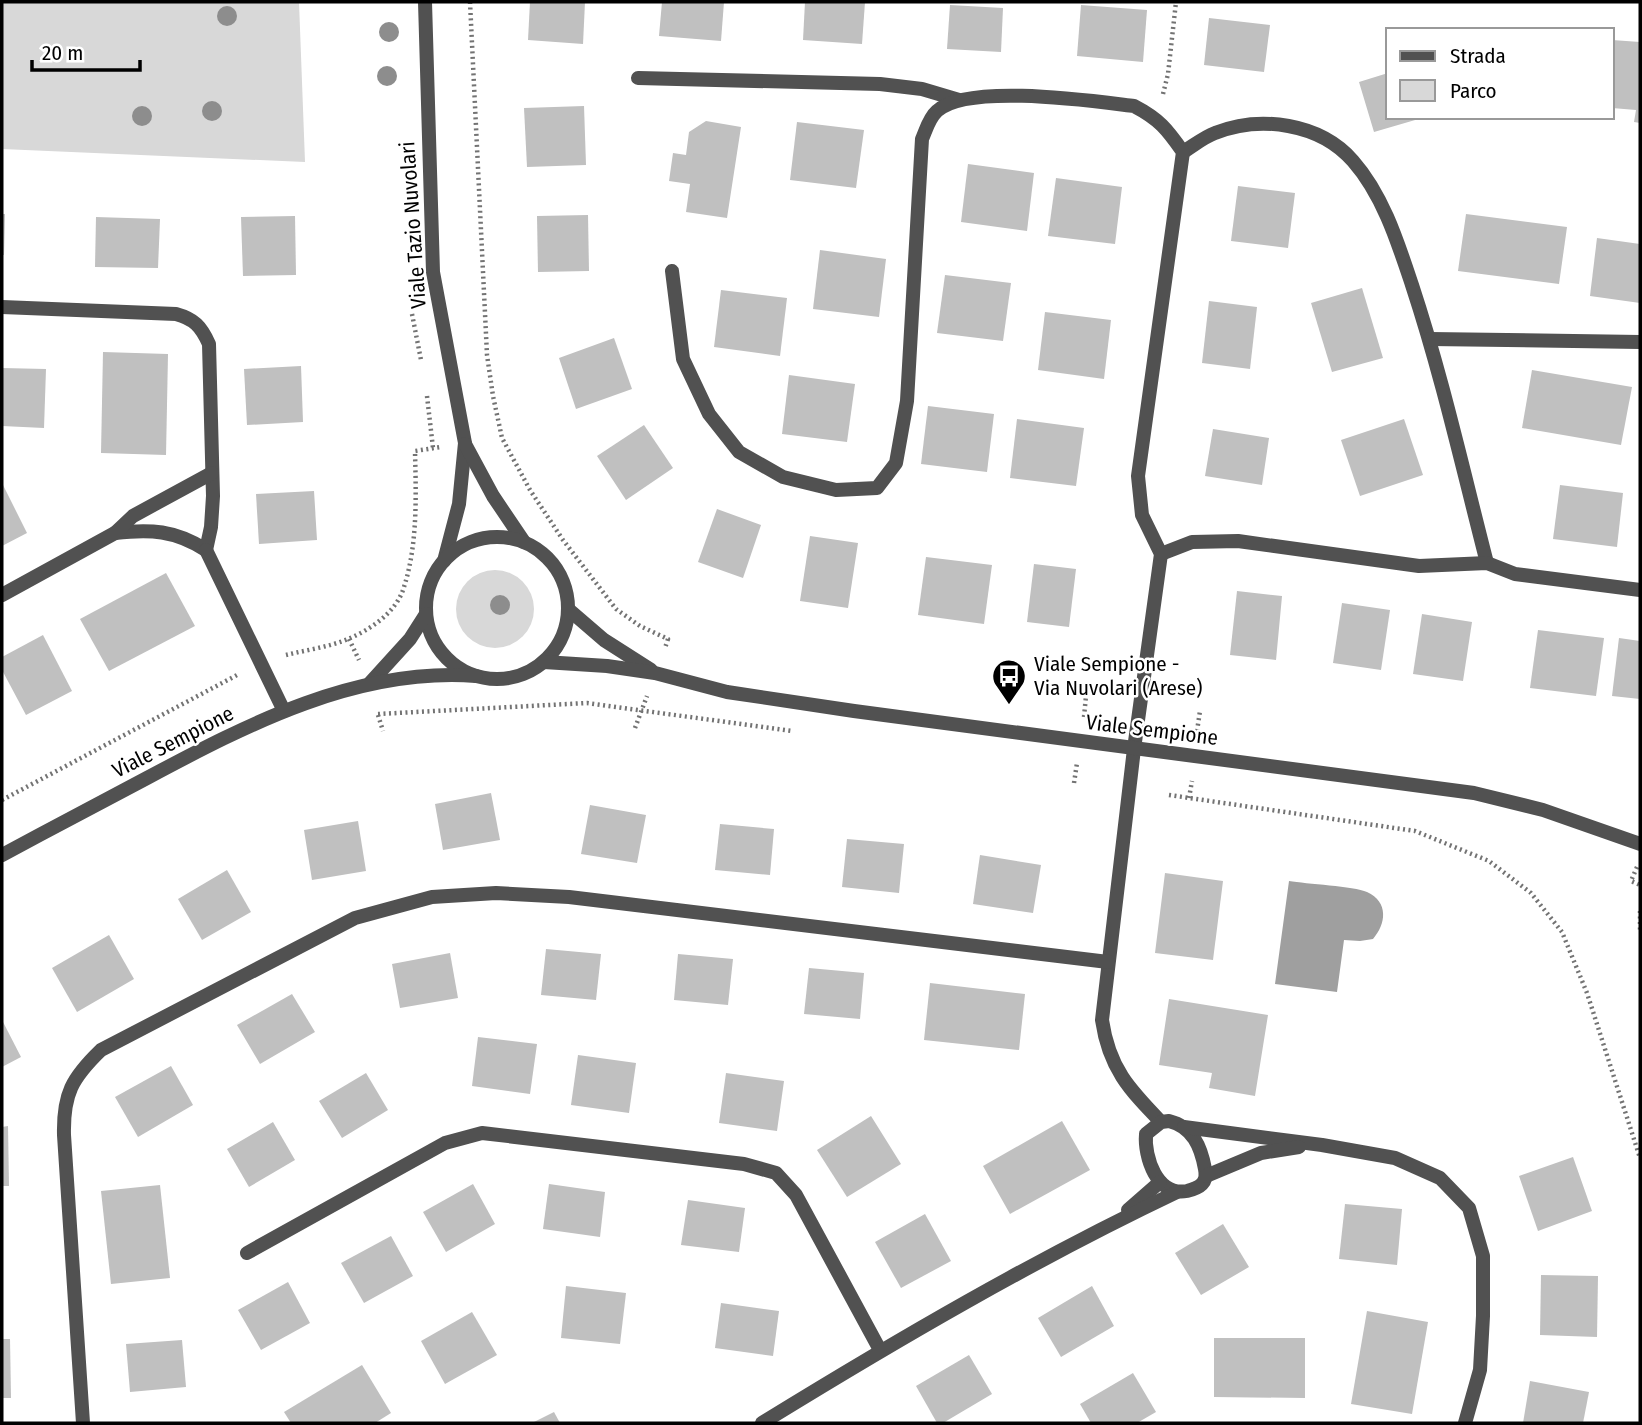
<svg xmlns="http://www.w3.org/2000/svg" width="1642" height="1425" font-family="'Fira Sans Condensed',sans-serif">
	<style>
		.green { fill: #d8d8d8 }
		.water { fill: #9f9f9f }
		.building { fill: #c0c0c0 }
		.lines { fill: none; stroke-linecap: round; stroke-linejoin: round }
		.path { stroke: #737373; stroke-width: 4.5; stroke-dasharray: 2 3.5; stroke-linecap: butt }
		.service { stroke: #515151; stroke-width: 14 }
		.minor { stroke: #515151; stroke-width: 14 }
		.tree { fill: #8d8d8d }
		.labels { text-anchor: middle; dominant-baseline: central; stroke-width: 5; stroke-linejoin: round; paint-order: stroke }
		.street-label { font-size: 21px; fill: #000; stroke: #fff }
		.poi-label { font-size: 21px; fill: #000; stroke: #fff; text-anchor: start }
	</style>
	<rect width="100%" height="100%" fill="#fff"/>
	<g class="green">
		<path d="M 2,2 L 299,2 L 305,162 L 2,149 Z"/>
		<circle cx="495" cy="609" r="39"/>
	</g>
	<path class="water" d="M 1289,881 C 1306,884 1354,886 1367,892 C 1389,902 1386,924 1373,939 L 1360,941 L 1344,940 L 1337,992 L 1275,984 Z"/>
	<g class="building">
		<path d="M 530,2 L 585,2 L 583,44 L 528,40 Z"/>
		<path d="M 662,2 L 724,2 L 721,41 L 659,36 Z"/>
		<path d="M 805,2 L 865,2 L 862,44 L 803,40 Z"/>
		<path d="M 950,5 L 1003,8 L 1001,52 L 947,49 Z"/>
		<path d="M 1081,5 L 1147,10 L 1143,62 L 1077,56 Z"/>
		<path d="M 1209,18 L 1270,25 L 1264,72 L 1204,65 Z"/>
		<path d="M 1612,40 L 1640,42 L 1640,123 L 1634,122 L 1636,110 L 1612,108 Z"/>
		<path d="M 1388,73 L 1388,117 L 1422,118 L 1374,132 L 1359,82 Z"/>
		<path d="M 584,106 L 586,165 L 527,167 L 524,108 Z"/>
		<path d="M 706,121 L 741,127 L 727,218 L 686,212 L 690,184 L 669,181 L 673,153 L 686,155 L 689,132 Z"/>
		<path d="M 797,122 L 864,130 L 856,188 L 790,180 Z"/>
		<path d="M 968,164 L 1034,173 L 1027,231 L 961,222 Z"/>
		<path d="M 1056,178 L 1122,187 L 1115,244 L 1048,236 Z"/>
		<path d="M 1238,186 L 1295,193 L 1288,248 L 1231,241 Z"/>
		<path d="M 2,214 L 5,214 L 4,255 L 2,255 Z"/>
		<path d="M 1466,214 L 1567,227 L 1559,284 L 1458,271 Z"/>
		<path d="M 588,215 L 589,271 L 538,272 L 537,216 Z"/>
		<path d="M 295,216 L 296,275 L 243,276 L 241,217 Z"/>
		<path d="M 96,217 L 160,219 L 158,268 L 95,267 Z"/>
		<path d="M 1597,238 L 1640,244 L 1640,303 L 1590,296 Z"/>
		<path d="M 820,250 L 886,259 L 879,317 L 813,309 Z"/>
		<path d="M 945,275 L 1011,283 L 1003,341 L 937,333 Z"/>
		<path d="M 1362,288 L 1383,358 L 1332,372 L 1311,303 Z"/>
		<path d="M 721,290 L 787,298 L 780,356 L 714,347 Z"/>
		<path d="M 1209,301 L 1257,307 L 1250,369 L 1202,363 Z"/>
		<path d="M 1045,312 L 1111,320 L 1104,379 L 1038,370 Z"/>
		<path d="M 614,338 L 632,389 L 576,409 L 559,358 Z"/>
		<path d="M 103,352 L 168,354 L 166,455 L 101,453 Z"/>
		<path d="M 301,366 L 303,422 L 247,425 L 244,369 Z"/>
		<path d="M 2,368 L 46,369 L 44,428 L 2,426 Z"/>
		<path d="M 1532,370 L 1632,387 L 1621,445 L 1522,428 Z"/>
		<path d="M 789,375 L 855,384 L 847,442 L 782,434 Z"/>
		<path d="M 928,406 L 994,414 L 987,472 L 921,464 Z"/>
		<path d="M 1017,419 L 1084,428 L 1076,486 L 1010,478 Z"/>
		<path d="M 1404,419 L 1423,475 L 1360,496 L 1341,440 Z"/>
		<path d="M 644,425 L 673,468 L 626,500 L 597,456 Z"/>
		<path d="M 1213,429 L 1269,438 L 1262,485 L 1205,476 Z"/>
		<path d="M 2,483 L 27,533 L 2,546 Z"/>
		<path d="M 1560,485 L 1623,493 L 1617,547 L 1553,539 Z"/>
		<path d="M 314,491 L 317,540 L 259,544 L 256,494 Z"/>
		<path d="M 717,509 L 761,525 L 743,578 L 698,562 Z"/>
		<path d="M 810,536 L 858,543 L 848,608 L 800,601 Z"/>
		<path d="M 926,557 L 992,565 L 984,624 L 918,615 Z"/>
		<path d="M 1034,564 L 1076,569 L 1069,627 L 1027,622 Z"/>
		<path d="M 166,573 L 195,626 L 109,671 L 80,619 Z"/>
		<path d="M 1237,591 L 1282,596 L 1276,660 L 1230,655 Z"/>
		<path d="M 1342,603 L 1390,610 L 1381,670 L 1333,663 Z"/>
		<path d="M 1422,614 L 1472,622 L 1463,681 L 1413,674 Z"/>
		<path d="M 1538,630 L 1604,638 L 1596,696 L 1530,688 Z"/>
		<path d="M 43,635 L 72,691 L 26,715 L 2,670 L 2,657 Z"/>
		<path d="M 1619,638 L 1640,641 L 1640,699 L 1612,696 Z"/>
		<path d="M 491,793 L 500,840 L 443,850 L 435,804 Z"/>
		<path d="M 590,805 L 646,815 L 637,863 L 581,854 Z"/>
		<path d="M 358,821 L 366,871 L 312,880 L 304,830 Z"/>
		<path d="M 720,824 L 774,829 L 770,875 L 715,870 Z"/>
		<path d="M 847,839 L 904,844 L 899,893 L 842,887 Z"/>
		<path d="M 980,855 L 1041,865 L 1033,913 L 973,904 Z"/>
		<path d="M 227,870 L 251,912 L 202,940 L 178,899 Z"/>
		<path d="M 1165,873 L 1223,881 L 1213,960 L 1155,953 Z"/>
		<path d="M 109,935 L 134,979 L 77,1012 L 52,968 Z"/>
		<path d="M 546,949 L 601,954 L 596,1000 L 541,995 Z"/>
		<path d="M 450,953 L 458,998 L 400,1008 L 392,964 Z"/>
		<path d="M 678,954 L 733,959 L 728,1005 L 674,1000 Z"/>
		<path d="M 809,968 L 864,973 L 860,1019 L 804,1014 Z"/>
		<path d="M 930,983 L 1025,994 L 1019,1050 L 924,1040 Z"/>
		<path d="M 292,994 L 315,1032 L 260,1064 L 237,1025 Z"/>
		<path d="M 1169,999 L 1268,1015 L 1255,1096 L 1209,1088 L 1212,1073 L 1159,1065 Z"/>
		<path d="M 2,1020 L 21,1057 L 2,1067 Z"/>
		<path d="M 478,1037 L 537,1044 L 530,1094 L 472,1086 Z"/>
		<path d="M 578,1055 L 636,1063 L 629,1113 L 571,1105 Z"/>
		<path d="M 171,1066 L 193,1105 L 138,1137 L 115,1097 Z"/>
		<path d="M 366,1073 L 388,1110 L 342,1138 L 319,1101 Z"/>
		<path d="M 726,1073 L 784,1081 L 777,1131 L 719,1123 Z"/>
		<path d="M 871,1116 L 901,1164 L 847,1197 L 817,1150 Z"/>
		<path d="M 1062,1121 L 1090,1170 L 1010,1214 L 983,1166 Z"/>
		<path d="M 273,1122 L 295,1160 L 249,1187 L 227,1149 Z"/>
		<path d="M 8,1126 L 9,1186 L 2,1186 L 2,1127 Z"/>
		<path d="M 1573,1157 L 1592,1211 L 1538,1231 L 1519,1176 Z"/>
		<path d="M 473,1184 L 495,1224 L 446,1252 L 423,1212 Z"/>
		<path d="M 549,1184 L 605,1192 L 600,1237 L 543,1229 Z"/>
		<path d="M 160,1185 L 170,1278 L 111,1284 L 101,1191 Z"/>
		<path d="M 688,1200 L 745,1208 L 739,1252 L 681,1245 Z"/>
		<path d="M 1345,1204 L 1402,1209 L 1397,1265 L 1339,1259 Z"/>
		<path d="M 925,1214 L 951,1261 L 901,1288 L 875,1242 Z"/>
		<path d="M 1223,1224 L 1249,1267 L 1201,1295 L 1175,1253 Z"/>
		<path d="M 391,1236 L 413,1276 L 364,1303 L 341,1263 Z"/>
		<path d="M 1541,1275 L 1598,1276 L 1597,1337 L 1540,1335 Z"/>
		<path d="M 288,1282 L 310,1323 L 261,1350 L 238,1310 Z"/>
		<path d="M 566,1286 L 626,1293 L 620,1344 L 561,1338 Z"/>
		<path d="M 1092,1286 L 1114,1326 L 1061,1357 L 1038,1318 Z"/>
		<path d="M 721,1303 L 779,1311 L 773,1356 L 715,1348 Z"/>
		<path d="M 1367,1311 L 1428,1322 L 1412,1414 L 1351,1404 Z"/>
		<path d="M 472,1312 L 497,1355 L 445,1384 L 421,1341 Z"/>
		<path d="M 1214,1338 L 1305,1338 L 1305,1398 L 1214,1397 Z"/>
		<path d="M 2,1339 L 10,1339 L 11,1398 L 2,1398 Z"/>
		<path d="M 182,1340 L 186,1387 L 130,1392 L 126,1344 Z"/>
		<path d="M 969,1355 L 992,1394 L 943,1423 L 937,1423 L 916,1386 Z"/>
		<path d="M 362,1365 L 391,1413 L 375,1423 L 291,1423 L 284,1412 Z"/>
		<path d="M 1133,1373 L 1156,1412 L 1137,1423 L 1091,1423 L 1080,1404 Z"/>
		<path d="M 1530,1381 L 1589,1392 L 1583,1423 L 1523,1423 Z"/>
		<path d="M 554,1412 L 560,1423 L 532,1423 Z"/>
	</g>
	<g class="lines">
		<g class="path">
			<path d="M 470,2 L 487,355 L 493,396 L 502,438 L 530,490 L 563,540 L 616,609 L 640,626 L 668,639 L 665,648"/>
			<path d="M 1163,94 L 1168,74 L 1176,2"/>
			<path d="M 412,314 L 421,360"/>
			<path d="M 427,396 L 433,448"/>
			<path d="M 349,639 L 359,660"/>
			<path d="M 286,655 C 306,650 329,647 348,639 C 370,630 395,613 403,590 C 418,546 416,496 415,451 L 441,447"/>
			<path d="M 378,714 L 587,703 L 792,731"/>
			<path d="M 378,715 L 383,731"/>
			<path d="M 1084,717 L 1086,696"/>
			<path d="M 635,728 L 647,696"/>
			<path d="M 1197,731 L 1200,711"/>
			<path d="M 1074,783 L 1077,763"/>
			<path d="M 1169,795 L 1415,831 L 1489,861 L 1531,893 L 1562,932 L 1587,993 L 1640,1158"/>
			<path d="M 1189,798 L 1192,781"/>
			<path d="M 2,800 L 239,674"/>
			<path d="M 1637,867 L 1631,881 L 1640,885"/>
			<path d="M 1640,911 L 1640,932"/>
		</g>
		<g class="service">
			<path d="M 638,78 L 880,84 L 922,89 L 959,100"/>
			<path d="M 1183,152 C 1193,146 1204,137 1215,133 C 1260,115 1320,123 1353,161 C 1383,195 1398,243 1412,285 C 1442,376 1463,470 1487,563"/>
			<path d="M 672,271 L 683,359 L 709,414 L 739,452 L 783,477 L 836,490 L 877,488 L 896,463 L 907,401 L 922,139 C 926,130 929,118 937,111 C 967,83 1092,101 1134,106 C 1159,119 1167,129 1183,152 L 1138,476 L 1142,515 L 1161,554 L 1134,749 L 1102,1020 C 1109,1068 1129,1089 1161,1122"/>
			<path d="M 2,307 L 176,314 C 194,319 201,326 209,344 L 213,496 L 211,527 L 206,550 C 175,530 150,529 115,533"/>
			<path d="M 1430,339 L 1640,342"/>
			<path d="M 206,550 L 284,711"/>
			<path d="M 1161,554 L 1192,542 L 1238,541 L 1419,566 L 1487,563 L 1515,574 L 1640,590"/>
			<path d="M 2,595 L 115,533 L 133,516 L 212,473"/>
			<path d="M 1169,1121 C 1193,1127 1201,1147 1205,1169 C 1206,1174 1206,1180 1202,1184 C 1199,1187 1191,1190 1187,1191 C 1157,1197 1144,1157 1146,1134 L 1161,1122 Z"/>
			<path d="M 1184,1127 L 1322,1145 L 1395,1158 L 1440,1178 L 1469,1208 L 1483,1256 L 1483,1316 L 1480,1370 L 1465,1423"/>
			<path d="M 1206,1176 L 1261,1153 L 1299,1147"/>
			<path d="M 1128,1210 L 1160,1182"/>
			<path d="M 247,1253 L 445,1143 L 482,1133 L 744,1164 L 776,1173 L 796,1195 L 880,1350"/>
			<path d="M 83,1423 L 64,1135 C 63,1094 72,1078 101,1050 L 355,918 L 432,897 L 496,893 L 569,897 L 1108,962"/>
			<path d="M 762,1423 C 897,1340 1034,1260 1177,1192"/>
		</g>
		<g class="minor">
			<path d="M 425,2 L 433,272 L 465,443 L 459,504 L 444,561"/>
			<path d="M 465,444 L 493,496 L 524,542"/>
			<circle cx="497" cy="608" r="71"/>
			<path d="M 568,609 L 604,640 L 651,670"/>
			<path d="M 544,662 L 607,666 L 655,673 L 727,692 L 854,711 L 1474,793 L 1543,810 L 1640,844"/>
			<path d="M 370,683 L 410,639 L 426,614"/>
			<path d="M 2,855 C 50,829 98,804 147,778 C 248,724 358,667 476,676"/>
		</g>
	</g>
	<g class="tree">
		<circle cx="227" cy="16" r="10"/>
		<circle cx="389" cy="32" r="10"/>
		<circle cx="387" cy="76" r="10"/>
		<circle cx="212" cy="111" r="10"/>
		<circle cx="142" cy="116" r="10"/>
		<circle cx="500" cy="605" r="10"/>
	</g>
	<defs>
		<g id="bus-pin" transform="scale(1.75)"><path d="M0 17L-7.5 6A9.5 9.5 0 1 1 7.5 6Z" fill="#000" stroke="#fff"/><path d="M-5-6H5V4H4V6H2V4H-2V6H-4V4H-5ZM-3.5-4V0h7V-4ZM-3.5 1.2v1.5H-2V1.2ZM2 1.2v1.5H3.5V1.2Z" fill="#fff"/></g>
	</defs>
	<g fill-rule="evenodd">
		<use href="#bus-pin" x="1009" y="676"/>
	</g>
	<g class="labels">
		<g class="street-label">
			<text transform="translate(413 225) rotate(-94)">Viale Tazio Nuvolari</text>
			<text transform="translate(1152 730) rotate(7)">Viale Sempione</text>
			<text transform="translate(173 742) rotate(-27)">Viale Sempione</text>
		</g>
		<g class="poi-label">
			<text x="1034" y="664">Viale Sempione -<tspan x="1034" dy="24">Via Nuvolari (Arese)</tspan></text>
		</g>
	</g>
	<rect width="1642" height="1425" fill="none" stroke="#000000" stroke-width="7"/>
	<rect x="1386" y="28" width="228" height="91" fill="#ffffff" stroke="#999999" stroke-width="2"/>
	<rect x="1400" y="51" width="35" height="10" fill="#515151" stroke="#999999" stroke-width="2"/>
	<text x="1450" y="63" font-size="21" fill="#000000">Strada</text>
	<rect x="1400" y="80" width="35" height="21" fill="#d8d8d8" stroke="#999999" stroke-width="2"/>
	<text x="1450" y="98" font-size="21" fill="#000000">Parco</text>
	<path d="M32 60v10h108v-10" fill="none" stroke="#000000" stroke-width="3.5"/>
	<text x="42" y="60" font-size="21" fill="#000000" stroke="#ffffff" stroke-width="5" paint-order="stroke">20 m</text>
</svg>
